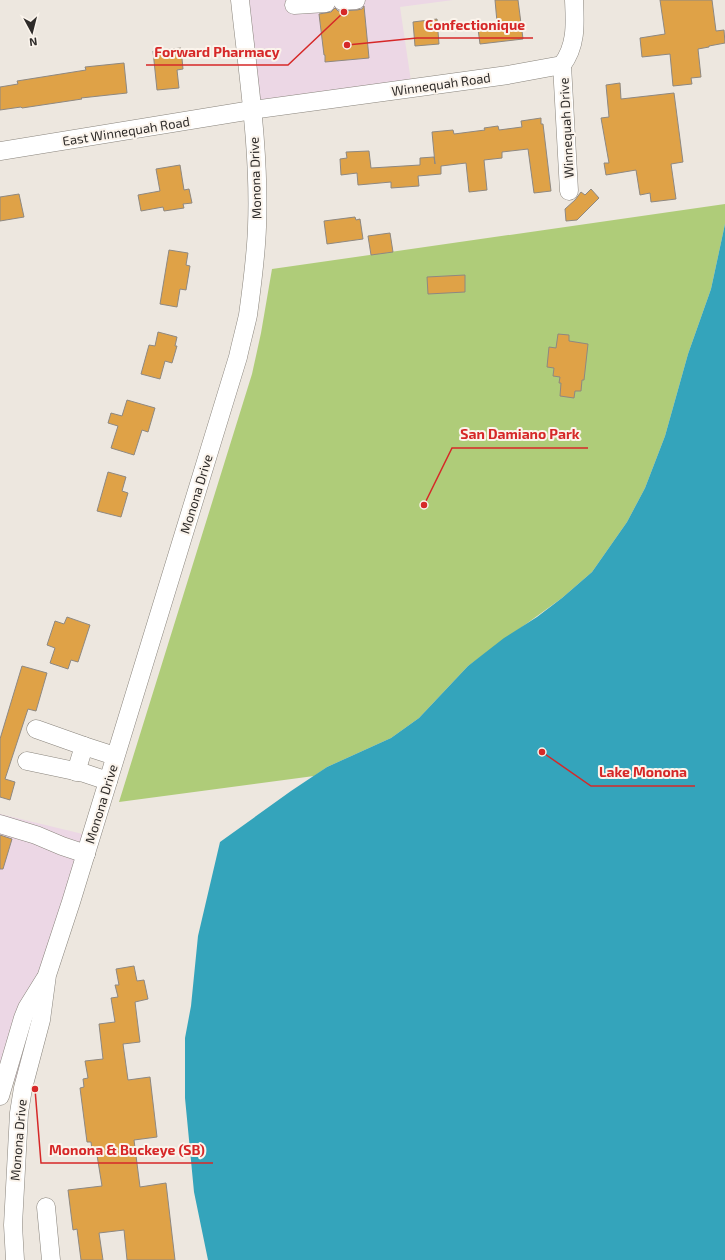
<svg xmlns="http://www.w3.org/2000/svg" width="725" height="1260" font-family="'Exo 2',sans-serif">
	<style>
		.commercial { fill: #ecd7e5 }
		.green { fill: #afcc79 }
		.water { fill: #34a4bb }
		.building { fill: #dfa247; stroke: #8e8881 }
		.lines { fill: none; stroke-linecap: round; stroke-linejoin: round }
		.minor-casing { stroke: #89847c; stroke-width: 19 }
		.minor { stroke: #fff; stroke-width: 18 }
		.labels { text-anchor: middle; dominant-baseline: central; stroke-width: 4; stroke-linejoin: round; paint-order: stroke }
		.street-label { font-size: 13px; fill: #2e2b29; stroke: #fbf4ec }
		.leader { fill: none; stroke: #d62828; stroke-width: 1.5 }
		.callout-dot { fill: #d62828; stroke: #fbf4ec; stroke-width: 1.5 }
		.callout-label { font-size: 14px; text-anchor: middle; font-weight: bold; fill: #d62828; stroke: #fbf4ec; stroke-width: 4; stroke-linejoin: round; paint-order: stroke }
	</style>
	<rect width="100%" height="100%" fill="#ede7df"/>
	<g class="commercial">
		<path d="M 240,0 L 453,0 L 400,7 L 412,88 L 252,110 Z"/>
		<path d="M 0,814 L 91,836 L 32,1030 L 16,1078 L 0,1106 Z"/>
	</g>
	<path class="green" d="M 725,204 L 725,224 L 711,289 L 688,354 L 665,436 L 645,488 L 627,522 L 592,572 L 562,598 L 468,666 L 419,718 L 391,738 L 327,767 L 314,776 L 119,802 L 252,374 L 261,333 L 272,269 Z"/>
	<path class="water" d="M 725,224 L 725,1260 L 208,1260 L 194,1192 L 185,1098 L 185,1038 L 191,1006 L 198,936 L 220,842 L 291,791 L 327,767 L 391,738 L 419,718 L 468,666 L 504,638 L 537,617 L 562,598 L 592,572 L 627,522 L 645,488 L 665,436 L 688,354 L 711,289 Z"/>
	<g class="building">
		<path d="M 495,0 L 518,0 L 523,39 L 480,44 L 478,29 L 494,27 L 493,23 L 497,22 Z"/>
		<path d="M 660,0 L 712,0 L 716,31 L 724,30 L 725,43 L 709,46 L 709,47 L 698,49 L 701,77 L 691,78 L 692,84 L 673,86 L 670,54 L 642,57 L 640,38 L 665,34 Z"/>
		<path d="M 364,6 L 369,58 L 325,62 L 325,55 L 324,55 L 319,14 L 331,12 L 335,8 L 338,11 L 342,11 L 357,10 L 362,9 Z"/>
		<path d="M 437,19 L 439,44 L 415,46 L 413,22 Z"/>
		<path d="M 181,48 L 183,69 L 177,70 L 179,88 L 157,90 L 153,51 Z"/>
		<path d="M 124,63 L 127,93 L 81,98 L 82,99 L 22,108 L 21,107 L 0,110 L 0,87 L 18,84 L 17,81 L 86,70 L 85,67 Z"/>
		<path d="M 620,83 L 621,99 L 674,93 L 683,162 L 671,164 L 676,199 L 651,202 L 650,193 L 640,195 L 636,170 L 606,175 L 604,163 L 609,163 L 601,118 L 609,117 L 606,85 Z"/>
		<path d="M 541,118 L 541,124 L 543,124 L 551,191 L 534,193 L 528,149 L 502,152 L 502,158 L 484,160 L 487,190 L 469,192 L 466,163 L 441,166 L 441,174 L 418,176 L 419,186 L 391,188 L 391,182 L 358,185 L 357,173 L 341,175 L 340,159 L 347,158 L 346,152 L 369,151 L 371,168 L 420,165 L 420,158 L 434,157 L 435,164 L 432,132 L 453,130 L 454,134 L 485,130 L 484,128 L 498,126 L 499,130 L 522,127 L 521,121 Z"/>
		<path d="M 180,165 L 184,190 L 189,189 L 192,203 L 183,204 L 184,208 L 164,211 L 163,207 L 141,211 L 138,195 L 160,191 L 156,169 Z"/>
		<path d="M 591,189 L 599,198 L 577,220 L 566,221 L 565,209 L 575,200 L 581,192 L 585,195 Z"/>
		<path d="M 19,194 L 24,217 L 0,221 L 0,197 Z"/>
		<path d="M 355,217 L 356,220 L 360,219 L 363,239 L 327,244 L 324,221 Z"/>
		<path d="M 390,233 L 393,252 L 371,255 L 368,236 Z"/>
		<path d="M 169,250 L 188,253 L 186,265 L 190,266 L 186,290 L 180,289 L 177,307 L 160,304 Z"/>
		<path d="M 465,275 L 465,292 L 428,294 L 427,277 Z"/>
		<path d="M 158,332 L 177,337 L 175,346 L 177,346 L 172,363 L 165,361 L 160,379 L 141,374 L 149,345 L 155,346 Z"/>
		<path d="M 558,334 L 569,335 L 569,341 L 588,344 L 584,380 L 582,380 L 581,391 L 575,391 L 574,398 L 560,396 L 561,383 L 559,383 L 560,377 L 553,376 L 554,368 L 547,367 L 549,347 L 556,348 Z"/>
		<path d="M 127,400 L 155,408 L 148,432 L 142,430 L 134,455 L 111,448 L 118,426 L 108,423 L 111,413 L 122,416 Z"/>
		<path d="M 108,472 L 126,477 L 122,491 L 128,493 L 121,517 L 97,511 Z"/>
		<path d="M 67,617 L 90,625 L 78,662 L 71,660 L 68,669 L 50,663 L 55,648 L 47,645 L 55,621 L 64,624 Z"/>
		<path d="M 22,666 L 47,673 L 36,711 L 28,709 L 5,779 L 15,782 L 10,800 L 0,797 L 0,739 Z"/>
		<path d="M 0,835 L 12,839 L 3,869 L 0,869 Z"/>
		<path d="M 134,966 L 137,981 L 144,980 L 148,999 L 135,1002 L 140,1042 L 123,1044 L 128,1080 L 150,1077 L 157,1137 L 134,1140 L 140,1187 L 166,1183 L 175,1260 L 127,1260 L 124,1230 L 99,1233 L 103,1260 L 81,1260 L 77,1229 L 73,1230 L 68,1190 L 102,1186 L 96,1149 L 92,1150 L 91,1142 L 87,1142 L 80,1088 L 84,1087 L 83,1079 L 88,1078 L 85,1061 L 103,1059 L 99,1024 L 115,1022 L 111,998 L 118,997 L 115,985 L 119,985 L 116,969 Z"/>
	</g>
	<g class="lines">
		<g class="minor-casing">
			<g id="minor">
				<path d="M 342,1 L 356,0"/>
				<path d="M 294,5 L 326,3"/>
				<path d="M 562,65 L 569,191"/>
				<path d="M 0,151 L 252,110 L 508,75 L 562,65 C 577,45 575,23 574,0"/>
				<path d="M 36,729 L 84,746 L 76,772"/>
				<path d="M 84,746 L 115,756"/>
				<path d="M 27,761 L 84,773 L 108,781"/>
				<path d="M 0,824 L 36,835 L 62,846 L 86,854"/>
				<path d="M 0,1096 L 23,1018 L 27,1008 L 45,979"/>
				<path d="M 46,1207 L 51,1260"/>
				<path d="M 15,1260 L 13,1225 L 19,1113 L 23,1088 L 41,1020 L 47,975 L 71,902 L 238,357 C 241,343 245,329 248,315 C 252,286 256,257 257,227 C 260,152 248,75 240,0"/>
			</g>
		</g>
		<use href="#minor" class="minor"/>
	</g>
	<g class="labels">
		<g class="street-label">
			<text transform="translate(441 84) rotate(-8)">Winnequah Road</text>
			<text transform="translate(566 128) rotate(-93)">Winnequah Drive</text>
			<text transform="translate(126 131) rotate(-9)">East Winnequah Road</text>
			<text transform="translate(255 178) rotate(-92)">Monona Drive</text>
			<text transform="translate(196 494) rotate(-73)">Monona Drive</text>
			<text transform="translate(101 804) rotate(-73)">Monona Drive</text>
			<text transform="translate(18 1140) rotate(-85)">Monona Drive</text>
		</g>
	</g>
	<path class="leader" d="M347 45L417 38H533M344 12L288 65H146M424 505L452 448H588M542 752L591 786H695M35 1089L41 1163H213"/>
	<g class="callout-dot">
		<circle cx="347" cy="45" r="4"/>
		<circle cx="344" cy="12" r="4"/>
		<circle cx="424" cy="505" r="4"/>
		<circle cx="542" cy="752" r="4"/>
		<circle cx="35" cy="1089" r="4"/>
	</g>
	<g class="callout-label">
		<text x="475" y="30">Confectionique</text>
		<text x="217" y="57">Forward Pharmacy</text>
		<text x="520" y="439">San Damiano Park</text>
		<text x="643" y="777">Lake Monona</text>
		<text x="127" y="1155">Monona &amp; Buckeye (SB)</text>
	</g>
	<g transform="translate(32 32) rotate(173)" stroke="#fbf4ec" stroke-width="3" paint-order="stroke">
	<path d="M0-3L7 15L0 10L-7 15Z" fill="#2e2b29"/>
	<text y="-6" font-size="11" font-weight="bold" text-anchor="middle" fill="#2e2b29">N</text>
	</g>
</svg>
